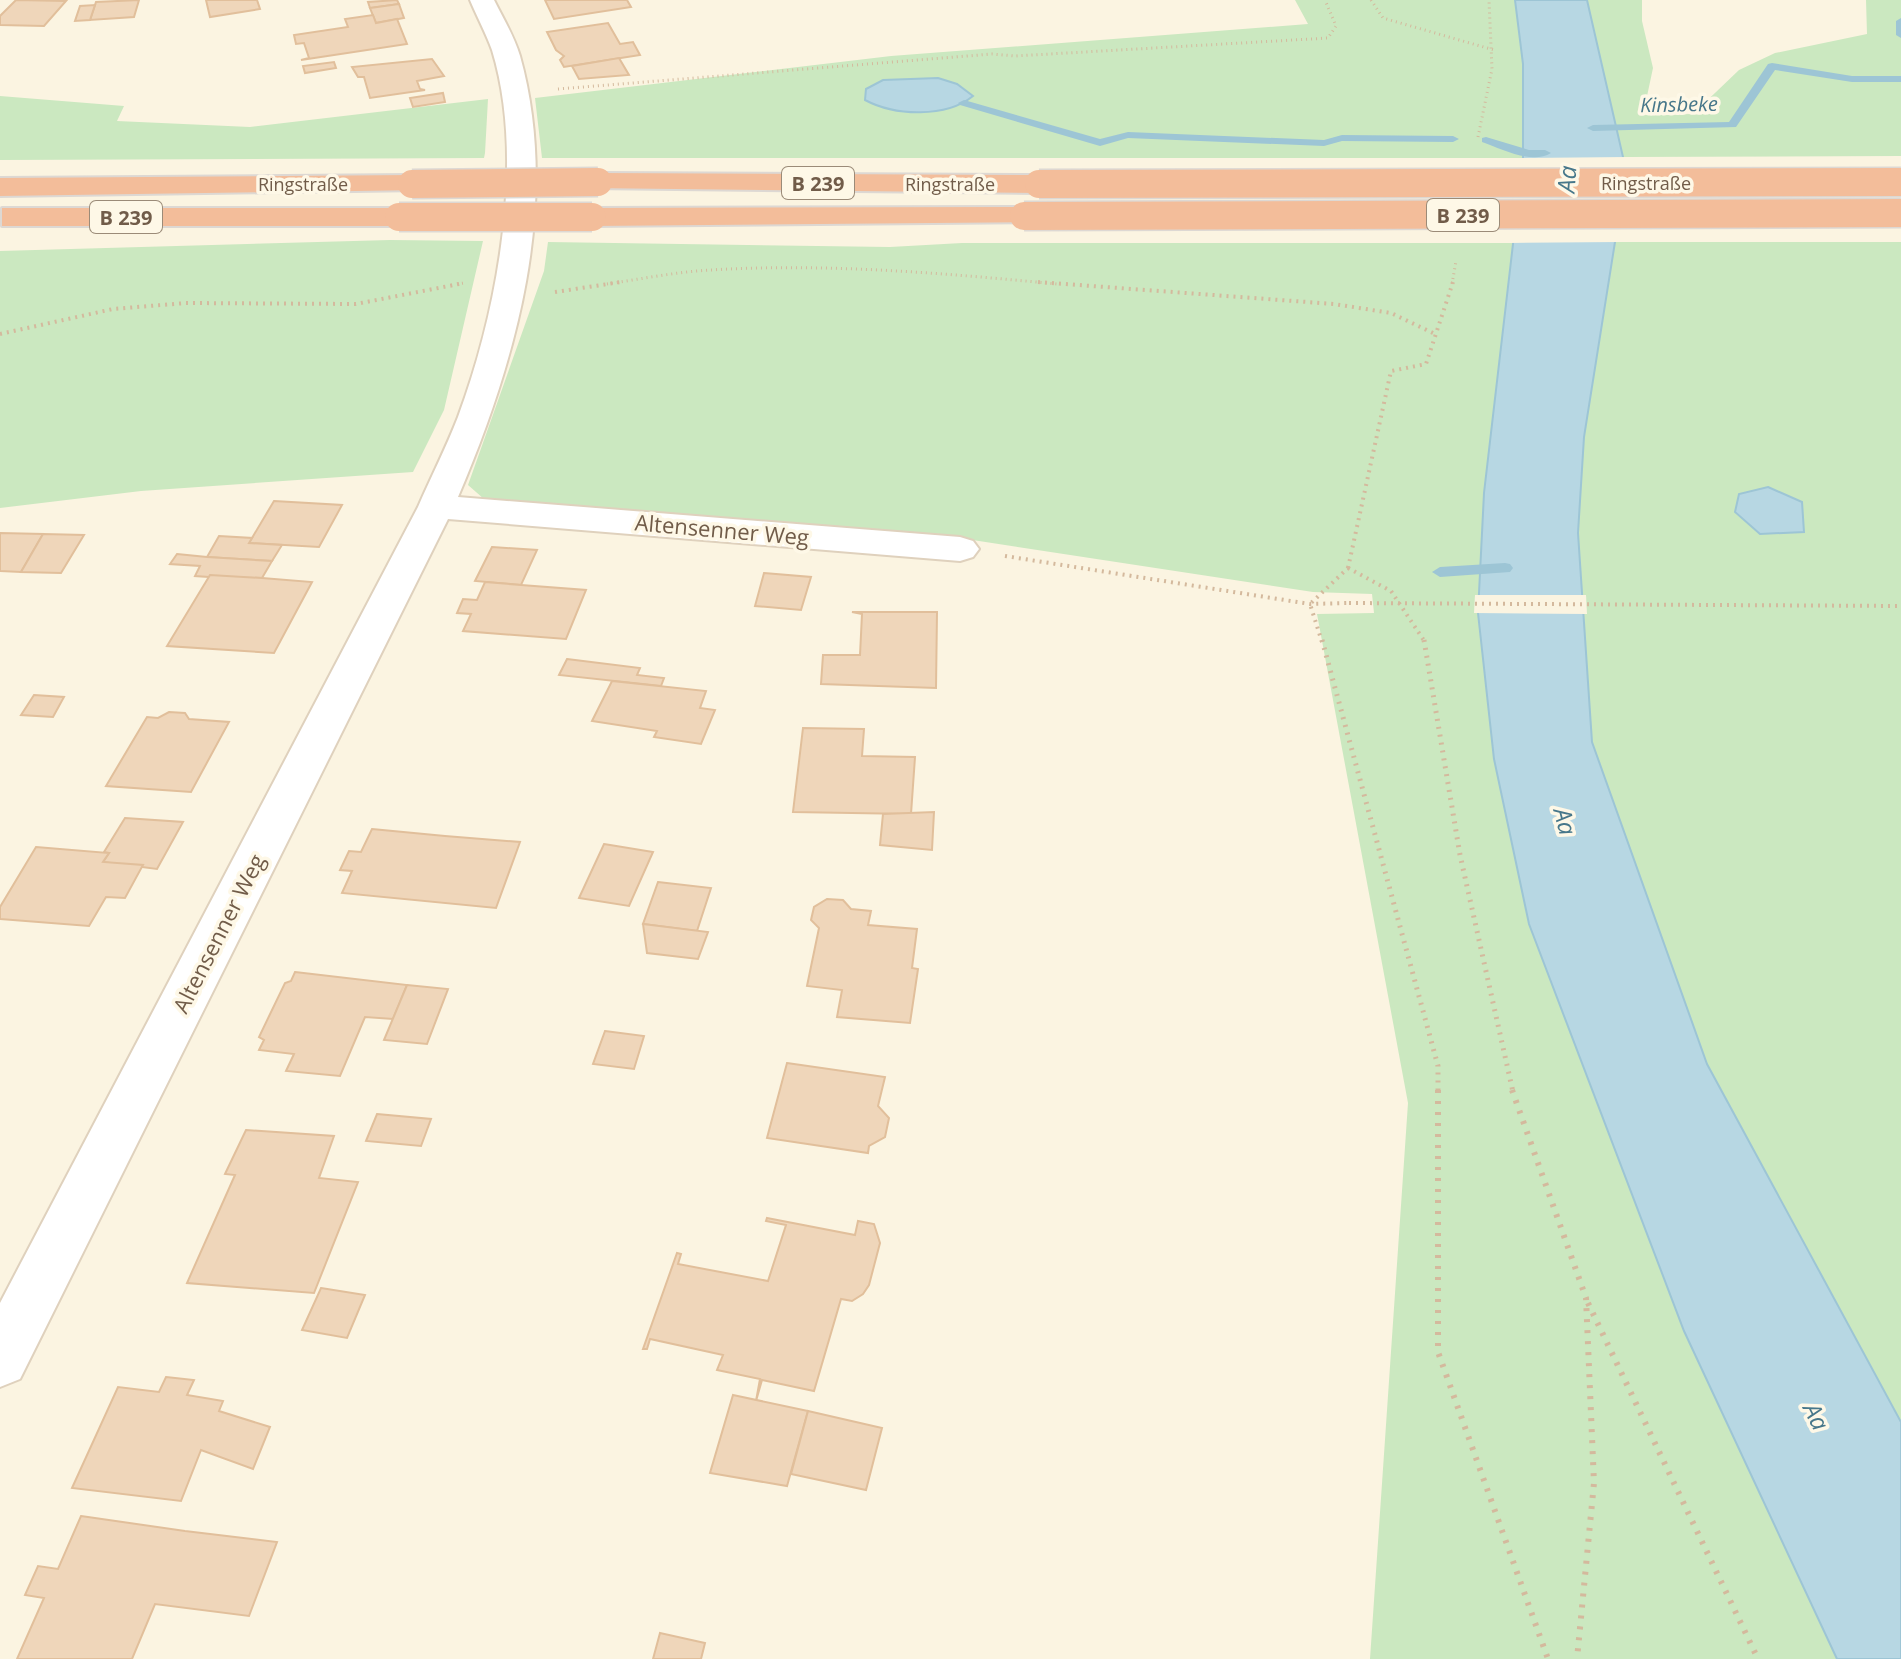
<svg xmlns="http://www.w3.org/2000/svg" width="1901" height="1659" font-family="'Open Sans',sans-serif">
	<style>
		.green { fill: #cbe8c0 }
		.water { fill: #b7d7e3; stroke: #9dc5d5; stroke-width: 2 }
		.pier { fill: #fbf4e1 }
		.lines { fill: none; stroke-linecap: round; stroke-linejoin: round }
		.stream { fill: #9dc5d5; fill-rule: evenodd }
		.building { fill: #efd6ba; stroke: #e1bf9b; stroke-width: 2 }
		.minor-casing { stroke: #dfd1bd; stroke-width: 4 }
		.highway-casing { stroke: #ddd8d3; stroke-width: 4 }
		.path-far3 { stroke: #d4b99d; stroke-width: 3; stroke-dasharray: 1 4; stroke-linecap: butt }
		.path-far2 { stroke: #d4b99d; stroke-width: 4; stroke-dasharray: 2 5; stroke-linecap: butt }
		.path-far1 { stroke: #d4b99d; stroke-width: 5; stroke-dasharray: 2 6; stroke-linecap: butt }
		.path { stroke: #d4b99d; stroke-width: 6; stroke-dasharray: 3 8; stroke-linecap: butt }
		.minor { fill: #fff; fill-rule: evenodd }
		.highway { fill: #f3bd9a; fill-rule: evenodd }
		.highway-bridge-casing { stroke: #ddd8d3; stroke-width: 31; stroke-linecap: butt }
		.path-bridge { stroke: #d4b99d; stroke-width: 4; stroke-dasharray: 2 5; stroke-linecap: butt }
		.highway-bridge { stroke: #f3bd9a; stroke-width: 28 }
		.labels { text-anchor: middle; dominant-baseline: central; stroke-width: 7; stroke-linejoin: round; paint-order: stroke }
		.far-street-label { font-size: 18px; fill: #715c49; stroke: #fef8e7 }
		.far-water-label { font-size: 20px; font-style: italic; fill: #47778a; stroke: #fef8e7 }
		.shield { fill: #fef8e7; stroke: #9b8b78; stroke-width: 2 }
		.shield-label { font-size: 20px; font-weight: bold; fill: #715c49 }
		.street-label { font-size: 22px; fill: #715c49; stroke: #fef8e7 }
		.water-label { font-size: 24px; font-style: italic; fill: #47778a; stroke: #fef8e7 }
	</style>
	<rect width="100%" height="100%" fill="#fbf4e1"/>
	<g class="green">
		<path d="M 1295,0 L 1515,0 L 1523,64 L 1523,158 L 542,158 L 535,98 L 891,56 L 1308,24 Z"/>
		<path d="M 1587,0 L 1642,0 L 1642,21 L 1653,68 L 1643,115 L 1693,114 L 1739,70 L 1775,53 L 1867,34 L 1866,0 L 1901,0 L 1901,156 L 1623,157 Z"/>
		<path d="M 0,96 L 124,106 L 117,121 L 250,127 L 488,99 L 485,153 L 484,158 L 0,160 Z"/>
		<path d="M 390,240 L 483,241 L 444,410 L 413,472 L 141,491 L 0,508 L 0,251 Z"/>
		<path d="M 548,242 L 890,247 L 962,243 L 1514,243 L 1484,493 L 1478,613 L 1494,759 L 1529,924 L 1684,1331 L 1837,1659 L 1370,1659 L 1408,1103 L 1317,614 L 1374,613 L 1372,594 L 1313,592 L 966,539 L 484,499 L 468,485 L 544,271 Z"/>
		<path d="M 1615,242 L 1901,242 L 1901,1422 L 1707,1064 L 1592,742 L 1578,533 L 1584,437 Z"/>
	</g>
	<g class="water">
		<path d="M 1515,0 L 1587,0 L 1623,157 L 1615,242 L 1584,437 L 1578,533 L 1592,742 L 1707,1064 L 1901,1422 L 1901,1659 L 1837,1659 L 1684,1331 L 1529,924 L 1494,759 L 1478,613 L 1484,493 L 1523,158 L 1523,64 Z"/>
		<path d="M 938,78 L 957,84 L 973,96 C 946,118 895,116 865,100 L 866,89 L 883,80 Z"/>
		<path d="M 1768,487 L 1802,502 L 1804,532 L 1760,534 L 1735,512 L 1739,494 Z"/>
	</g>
	<g class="pier">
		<path d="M 1627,157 L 1619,242 L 1510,243 L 1519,158 Z"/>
		<path d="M 1475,595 L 1586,595 L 1587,614 L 1474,613 Z"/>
	</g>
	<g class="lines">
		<g class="stream">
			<path d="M 1901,18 L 1901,38 L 1896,35 L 1896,21 Z"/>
			<path d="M 1772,63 L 1852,76 L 1901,76 L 1901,82 L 1852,82 L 1775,70 L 1736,127 L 1593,131 L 1587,128 L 1593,125 L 1729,122 L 1768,64 Z"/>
			<path d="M 964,100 L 1100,139 L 1128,132 L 1324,140 L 1342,135 L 1453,136 L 1459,139 L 1453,142 L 1342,141 L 1324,146 L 1128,138 L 1100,146 L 960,105 L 958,103 Z"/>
			<path d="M 1486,137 L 1529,150 L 1545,150 L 1551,153 C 1532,165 1502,149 1482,142 L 1482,138 Z"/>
			<path d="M 1505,563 L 1510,564 L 1513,568 L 1510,572 L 1440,577 L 1432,572 L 1440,567 Z"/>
		</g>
	</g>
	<g class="building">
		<path d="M 16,0 L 66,1 L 44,26 L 0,25 L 0,16 Z"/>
		<path d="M 139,0 L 134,17 L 90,20 L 96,2 Z"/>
		<path d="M 206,0 L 257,0 L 260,9 L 210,17 Z"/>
		<path d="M 397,0 L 399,4 L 370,8 L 368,2 Z"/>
		<path d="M 627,0 L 631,7 L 554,19 L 545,0 Z"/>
		<path d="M 399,4 L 404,18 L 376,23 L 370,8 Z"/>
		<path d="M 95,5 L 90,20 L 75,21 L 80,6 Z"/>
		<path d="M 373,15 L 376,23 L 397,19 L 407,44 L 301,60 L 309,58 L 304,43 L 296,44 L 294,35 L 348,27 L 345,19 Z"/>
		<path d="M 608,23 L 620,44 L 633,42 L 640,55 L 564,67 L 560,60 L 564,56 L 556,50 L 547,32 Z"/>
		<path d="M 619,58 L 629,75 L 579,79 L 572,66 Z"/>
		<path d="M 432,59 L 444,76 L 417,81 L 420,89 L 425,90 L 370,98 L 364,77 L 358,77 L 352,67 Z"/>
		<path d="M 334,62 L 336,68 L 305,73 L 303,66 Z"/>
		<path d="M 443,93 L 445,102 L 413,107 L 410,98 Z"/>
		<path d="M 274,501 L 342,505 L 319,547 L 249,543 Z"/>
		<path d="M 0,533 L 43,534 L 21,572 L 0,571 Z"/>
		<path d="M 43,534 L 84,535 L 61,573 L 21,572 Z"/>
		<path d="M 219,536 L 252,538 L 249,543 L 282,545 L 272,561 L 207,557 Z"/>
		<path d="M 492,547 L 537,550 L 521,585 L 475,581 Z"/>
		<path d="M 177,554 L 207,557 L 272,561 L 262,578 L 209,577 L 195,576 L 200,566 L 170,564 Z"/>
		<path d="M 764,573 L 811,577 L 801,610 L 755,606 Z"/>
		<path d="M 210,575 L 262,578 L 312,582 L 274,653 L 167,646 Z"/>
		<path d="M 485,582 L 521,585 L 586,590 L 566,639 L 463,631 L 471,614 L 457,613 L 463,599 L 477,600 Z"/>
		<path d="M 852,612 L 937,612 L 936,688 L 821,684 L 823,655 L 860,655 L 862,614 Z"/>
		<path d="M 567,659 L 640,668 L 637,675 L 664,678 L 661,686 L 559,675 Z"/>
		<path d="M 612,681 L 706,691 L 700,708 L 715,710 L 701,744 L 654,737 L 657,731 L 592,721 Z"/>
		<path d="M 34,695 L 64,697 L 53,717 L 21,715 Z"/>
		<path d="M 169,712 L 185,713 L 189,719 L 229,722 L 191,792 L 106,786 L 147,717 L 158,718 Z"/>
		<path d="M 803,728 L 864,729 L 862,756 L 915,757 L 911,814 L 793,812 Z"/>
		<path d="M 934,812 L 932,850 L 880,845 L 883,814 Z"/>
		<path d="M 125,818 L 183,822 L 157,869 L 103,862 L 109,853 L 104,852 Z"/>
		<path d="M 372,829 L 445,836 L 520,842 L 496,908 L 342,893 L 352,871 L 340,870 L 349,851 L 361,852 Z"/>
		<path d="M 604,844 L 653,852 L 629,906 L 579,898 Z"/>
		<path d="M 36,847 L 109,853 L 103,862 L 143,865 L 125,898 L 106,897 L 89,926 L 0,919 L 0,907 Z"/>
		<path d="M 658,882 L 711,888 L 697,931 L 643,924 Z"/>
		<path d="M 827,899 L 843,900 L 851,909 L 871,911 L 868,925 L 917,929 L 912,968 L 918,969 L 910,1023 L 837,1017 L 842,990 L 807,986 L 819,928 L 811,920 L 814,907 Z"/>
		<path d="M 643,924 L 708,932 L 698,959 L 647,953 Z"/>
		<path d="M 295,972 L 407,985 L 393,1019 L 365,1017 L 340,1076 L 286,1071 L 294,1054 L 259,1050 L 264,1040 L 259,1037 L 285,983 L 291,981 Z"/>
		<path d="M 407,985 L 448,989 L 427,1044 L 384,1040 Z"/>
		<path d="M 605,1031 L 644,1036 L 634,1069 L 593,1064 Z"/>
		<path d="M 787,1063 L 885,1077 L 878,1106 L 889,1118 L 885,1137 L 869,1146 L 868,1153 L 767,1138 Z"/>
		<path d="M 377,1114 L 431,1119 L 421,1146 L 366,1141 Z"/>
		<path d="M 246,1130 L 334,1136 L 319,1178 L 358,1182 L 314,1293 L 187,1283 L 235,1175 L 225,1174 Z"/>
		<path d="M 767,1218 L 855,1235 L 858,1221 L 874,1224 L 880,1243 L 869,1285 L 863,1294 L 852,1301 L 841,1299 L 814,1391 L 762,1380 L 756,1401 L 760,1379 L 717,1370 L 723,1355 L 650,1339 L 647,1349 L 643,1349 L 677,1253 L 681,1254 L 678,1264 L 768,1281 L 786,1225 L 766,1221 Z"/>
		<path d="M 321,1288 L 365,1295 L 347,1338 L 302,1330 Z"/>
		<path d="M 166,1377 L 194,1380 L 187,1395 L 223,1401 L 219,1411 L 270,1427 L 253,1469 L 201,1450 L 181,1501 L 72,1488 L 118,1387 L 159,1392 Z"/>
		<path d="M 733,1395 L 808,1411 L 787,1486 L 710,1473 Z"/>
		<path d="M 808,1411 L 882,1428 L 866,1490 L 791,1474 Z"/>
		<path d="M 81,1516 L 185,1531 L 277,1542 L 249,1616 L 155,1604 L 132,1659 L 17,1659 L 44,1598 L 25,1595 L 38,1566 L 58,1569 Z"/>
		<path d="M 660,1633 L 705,1643 L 701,1659 L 653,1659 Z"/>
	</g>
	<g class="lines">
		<g class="minor-casing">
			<path id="minor" d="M 470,0 L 494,0 C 503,18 514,36 520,56 C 561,203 516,362 458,497 L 960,537 L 973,541 L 979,549 L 973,557 L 960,561 L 448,519 L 20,1379 L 0,1387 L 0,1303 L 418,507 C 431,477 446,448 458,417 C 497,312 526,161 492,50 C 486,33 477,17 470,0 Z"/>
		</g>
		<g class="highway-casing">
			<g id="highway">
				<path d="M 598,173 L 1039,175 L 1049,178 L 1054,184 L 1049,190 L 1039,193 L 588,188 L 583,182 L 588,176 Z"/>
				<path d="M 412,175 L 422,178 L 427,184 L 422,190 L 0,196 L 0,178 Z"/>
				<path d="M 1024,207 L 1035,210 L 1039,216 L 1035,222 L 592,226 L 581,223 L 577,217 L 581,211 L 592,208 Z"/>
				<path d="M 2,208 L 399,208 L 410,211 L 414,217 L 410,223 L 399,226 L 2,226 Z"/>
			</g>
		</g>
		<g class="path-far3">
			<path d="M 1371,0 L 1383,18 L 1494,50"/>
			<path d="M 558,89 L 992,54 L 1015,56 L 1328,38 L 1336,26 L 1325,0"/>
			<path d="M 1478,137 L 1492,69 L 1489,0"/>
			<path d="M 457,284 L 464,283"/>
			<path d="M 607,284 C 641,279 676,272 710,270 C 826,263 942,273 1057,284"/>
			<path d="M 1452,284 L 1456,261"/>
		</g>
		<g class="path-far2">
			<path d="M 1038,282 L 1334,304 L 1391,313 L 1435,334"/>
			<path d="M 555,292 L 621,282"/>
			<path d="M 0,334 L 113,309 L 186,303 L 356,304 L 464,283"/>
			<path d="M 1005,556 L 1310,604 L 1349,603"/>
			<path d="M 1348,568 L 1391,591 L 1425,642"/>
			<path d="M 1348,568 L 1391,371 L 1426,364 L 1453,282"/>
			<path d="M 1322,642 L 1310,604 L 1348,568"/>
		</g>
		<g class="path-far1">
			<path d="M 1322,640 L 1438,1066 L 1438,1092"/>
			<path d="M 1424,640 L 1460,855 L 1513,1092"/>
		</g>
		<g class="path">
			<path d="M 1438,1090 L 1438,1352 L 1548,1659"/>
			<path d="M 1512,1090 L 1586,1298 L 1594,1483 L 1577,1659"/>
			<path d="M 1588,1303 L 1758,1659"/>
		</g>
		<use href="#minor" class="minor"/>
		<use href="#highway" class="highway"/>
		<g class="highway-bridge-casing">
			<g id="highway-bridge">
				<path d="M 412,184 L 598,182"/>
				<path d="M 1039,184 L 1901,182"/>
				<path d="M 1024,216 L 1901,213"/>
				<path d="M 399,217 L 592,217"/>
			</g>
		</g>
		<path class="path-bridge" d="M 1349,603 L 1901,606"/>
		<use href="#highway-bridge" class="highway-bridge"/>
	</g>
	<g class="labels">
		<g class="far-street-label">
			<text x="1646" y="183">Ringstraße</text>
			<text x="303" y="184">Ringstraße</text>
			<text x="950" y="184">Ringstraße</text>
		</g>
		<g class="far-water-label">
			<text transform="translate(1679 104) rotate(-1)">Kinsbeke</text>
		</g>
		<g class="shield">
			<rect x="782" y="167" width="72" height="32" rx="6"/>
			<rect x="1427" y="199" width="72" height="32" rx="6"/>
			<rect x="90" y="201" width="72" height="32" rx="6"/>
		</g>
		<g class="shield-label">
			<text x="818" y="183">B 239</text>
			<text x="1463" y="215">B 239</text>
			<text x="126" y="217">B 239</text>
		</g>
		<g class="street-label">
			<text transform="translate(722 529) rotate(5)">Altensenner Weg</text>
			<text transform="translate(218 933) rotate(-63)">Altensenner Weg</text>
		</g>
		<g class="water-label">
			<text transform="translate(1566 179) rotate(-86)">Aa</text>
			<text transform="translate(1566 821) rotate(75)">Aa</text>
			<text transform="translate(1817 1416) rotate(63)">Aa</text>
		</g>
	</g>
</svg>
